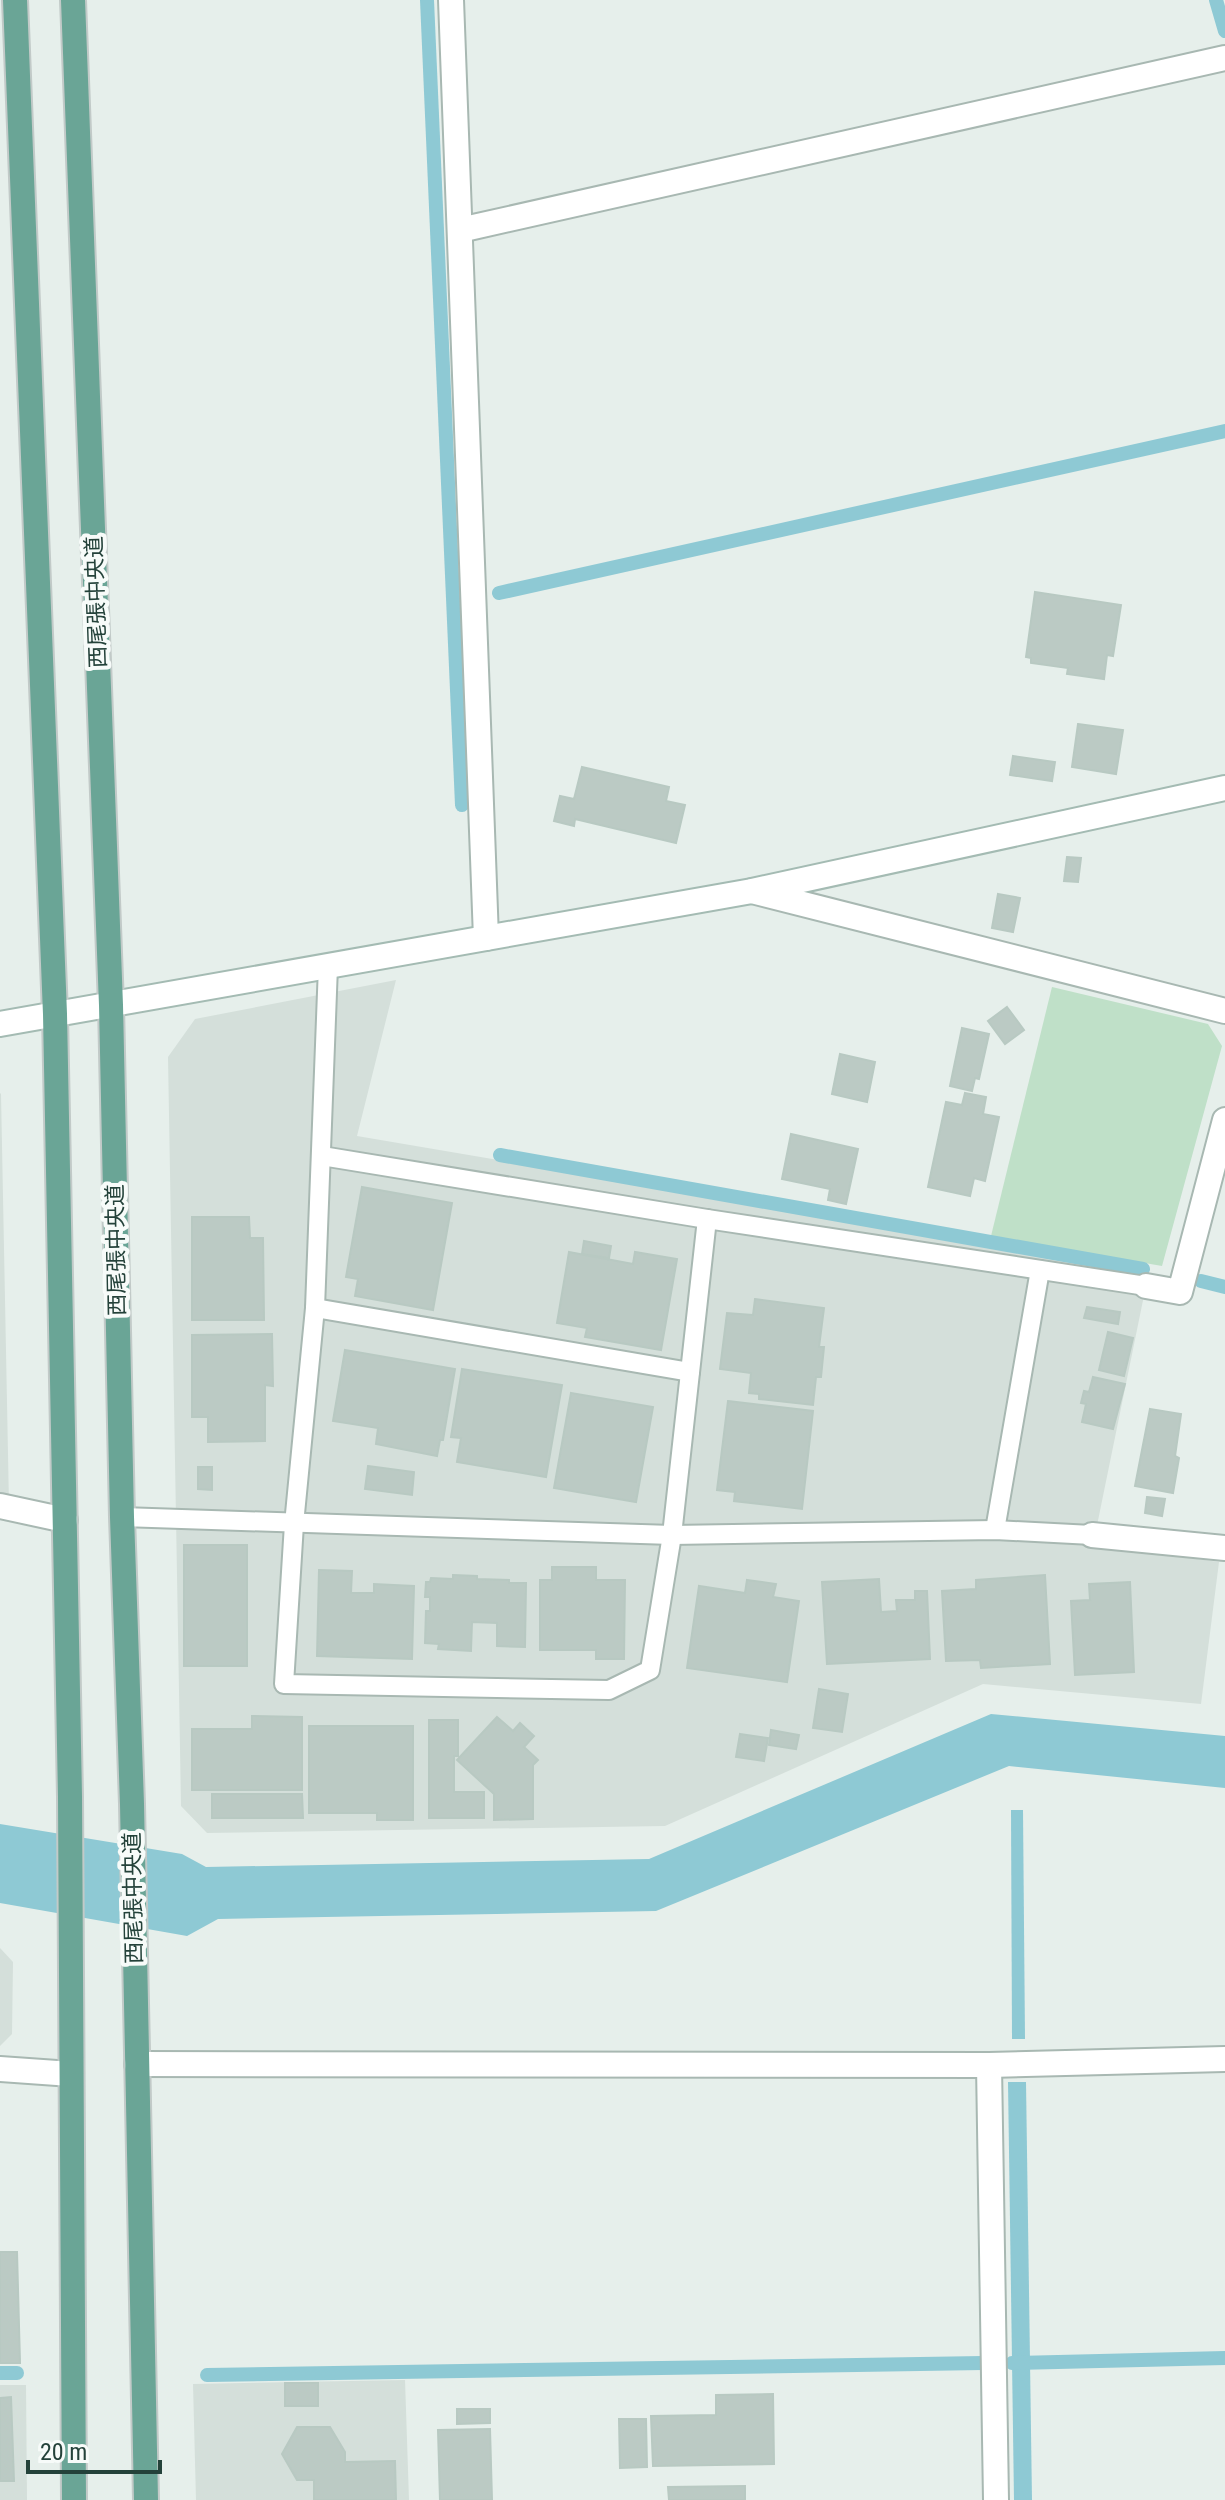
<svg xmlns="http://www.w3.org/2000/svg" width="1225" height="2500" font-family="'Roboto Condensed','Noto Sans JP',sans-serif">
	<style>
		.built { fill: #d4dfda }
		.green { fill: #bfe0c8 }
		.water { fill: #8ec9d4 }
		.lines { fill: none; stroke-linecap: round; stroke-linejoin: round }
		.stream { stroke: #8ec9d4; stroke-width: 14 }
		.building { fill: #bbcac4; stroke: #b8c9c2; stroke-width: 2 }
		.lane-casing { stroke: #a8b8b2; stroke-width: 22 }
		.street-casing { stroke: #a8b8b2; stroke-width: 28 }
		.secondary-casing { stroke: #a4bbb3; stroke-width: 28 }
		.primary-casing { stroke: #c2cac8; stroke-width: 28 }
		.lane { stroke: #fff; stroke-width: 18 }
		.street { stroke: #fff; stroke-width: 24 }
		.secondary { stroke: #fff; stroke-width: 24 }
		.primary { stroke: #6aa596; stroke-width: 24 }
		.labels { text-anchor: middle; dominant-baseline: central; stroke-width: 8; stroke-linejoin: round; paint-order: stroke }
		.street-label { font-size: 22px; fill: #24423a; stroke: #f7fbf9 }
	</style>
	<rect width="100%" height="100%" fill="#e6efeb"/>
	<g class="built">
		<path d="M 396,980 L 357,1136 L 1149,1271 L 1093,1545 L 1219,1562 L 1201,1704 L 983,1684 L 665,1826 L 207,1833 L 181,1806 L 168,1057 L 195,1019 Z"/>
		<path d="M 0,1093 L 1,1094 L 9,1505 L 0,1502 Z"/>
		<path d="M 0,1948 L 13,1962 L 12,2034 L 0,2046 Z"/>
		<path d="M 405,2380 L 409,2500 L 196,2500 L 193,2384 Z"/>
		<path d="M 0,2385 L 26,2385 L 27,2500 L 0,2500 Z"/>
	</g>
	<path class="green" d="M 1052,987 L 1208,1024 L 1222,1046 L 1162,1266 L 991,1236 Z"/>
	<g class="water">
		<path d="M 991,1714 L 1225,1736 L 1225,1788 L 1009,1766 L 656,1911 L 218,1919 L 187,1936 L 0,1903 L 0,1824 L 182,1854 L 206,1867 L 649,1859 Z"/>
		<path d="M 1011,1810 L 1023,1810 L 1025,2039 L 1012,2039 Z"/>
		<path d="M 1008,2082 L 1026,2082 L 1032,2500 L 1014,2500 Z"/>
	</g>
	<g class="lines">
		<g class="stream">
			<path d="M 427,0 L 462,805"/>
			<path d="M 1216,0 L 1225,31"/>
			<path d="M 499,593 L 1225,431"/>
			<path d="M 500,1155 L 1143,1269"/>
			<path d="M 1201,1281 L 1225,1287"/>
			<path d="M 1012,2363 L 1225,2358"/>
			<path d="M 0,2373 L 17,2373"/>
			<path d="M 207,2375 L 983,2363"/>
		</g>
	</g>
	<g class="building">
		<path d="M 1035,592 L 1121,605 L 1113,656 L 1107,655 L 1104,679 L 1067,674 L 1068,668 L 1031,663 L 1031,658 L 1026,657 Z"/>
		<path d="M 1078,724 L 1123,730 L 1116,774 L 1072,767 Z"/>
		<path d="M 1013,756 L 1055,762 L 1052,781 L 1010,775 Z"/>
		<path d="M 582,767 L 669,787 L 666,801 L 685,805 L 676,843 L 575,819 L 574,826 L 554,821 L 560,796 L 574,799 Z"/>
		<path d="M 1067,857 L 1081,858 L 1078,882 L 1064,881 Z"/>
		<path d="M 998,894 L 1020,898 L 1013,932 L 992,928 Z"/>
		<path d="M 1007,1007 L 1024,1030 L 1005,1044 L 988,1021 Z"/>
		<path d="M 962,1028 L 989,1034 L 979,1079 L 975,1078 L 972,1091 L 950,1086 Z"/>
		<path d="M 840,1054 L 875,1062 L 867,1102 L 832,1094 Z"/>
		<path d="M 965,1093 L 986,1097 L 983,1114 L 999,1117 L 985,1181 L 974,1178 L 970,1196 L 928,1187 L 946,1102 L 962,1105 Z"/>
		<path d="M 791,1134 L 858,1149 L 846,1204 L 828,1200 L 830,1189 L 782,1179 Z"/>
		<path d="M 362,1187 L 452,1203 L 433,1310 L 355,1296 L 358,1279 L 346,1277 Z"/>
		<path d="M 192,1217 L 249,1217 L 250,1238 L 263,1238 L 264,1320 L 192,1320 Z"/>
		<path d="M 584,1241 L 611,1246 L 609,1258 L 582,1254 Z"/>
		<path d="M 569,1252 L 633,1264 L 635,1252 L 677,1259 L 661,1350 L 585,1337 L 587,1328 L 557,1323 Z"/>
		<path d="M 755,1299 L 824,1308 L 819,1347 L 824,1347 L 821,1377 L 816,1377 L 813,1405 L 759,1399 L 759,1394 L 749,1393 L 751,1373 L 720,1369 L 727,1313 L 753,1315 Z"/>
		<path d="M 1087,1307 L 1120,1312 L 1118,1324 L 1084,1318 Z"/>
		<path d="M 1108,1332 L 1133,1338 L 1124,1376 L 1099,1370 Z"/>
		<path d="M 272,1334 L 273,1386 L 265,1385 L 265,1441 L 208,1442 L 208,1417 L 192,1417 L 192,1335 Z"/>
		<path d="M 345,1350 L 455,1369 L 443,1440 L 440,1440 L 437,1456 L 376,1444 L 378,1428 L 333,1421 Z"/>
		<path d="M 462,1369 L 562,1385 L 546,1477 L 457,1462 L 461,1438 L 451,1437 Z"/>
		<path d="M 1093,1377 L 1125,1384 L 1113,1429 L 1082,1422 L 1086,1404 L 1081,1403 L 1084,1391 L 1089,1392 Z"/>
		<path d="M 571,1393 L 653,1407 L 636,1502 L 554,1488 Z"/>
		<path d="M 728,1401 L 813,1411 L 802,1509 L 734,1501 L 735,1492 L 717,1490 Z"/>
		<path d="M 1150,1409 L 1181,1414 L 1175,1456 L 1179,1458 L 1173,1493 L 1135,1486 Z"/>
		<path d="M 368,1466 L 414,1472 L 412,1495 L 365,1489 Z"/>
		<path d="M 198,1467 L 212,1467 L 212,1490 L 198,1489 Z"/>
		<path d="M 1147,1497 L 1165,1499 L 1162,1516 L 1145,1513 Z"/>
		<rect x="184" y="1545" width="63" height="121"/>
		<path d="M 552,1567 L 596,1567 L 596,1580 L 625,1580 L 624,1659 L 596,1659 L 596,1650 L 540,1650 L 540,1580 L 552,1580 Z"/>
		<path d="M 319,1570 L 352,1571 L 351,1593 L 374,1593 L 374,1584 L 414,1586 L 412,1659 L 317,1656 Z"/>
		<path d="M 453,1575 L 477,1576 L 477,1579 L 509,1580 L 509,1583 L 526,1583 L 525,1647 L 497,1646 L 497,1623 L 472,1622 L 471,1651 L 438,1649 L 439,1644 L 425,1643 L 426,1611 L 430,1611 L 430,1597 L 425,1597 L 426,1582 L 430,1582 L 431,1578 L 453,1579 Z"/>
		<path d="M 1045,1575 L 1050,1664 L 981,1668 L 980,1660 L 946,1661 L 942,1591 L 976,1589 L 976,1580 Z"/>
		<path d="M 879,1579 L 881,1612 L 897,1611 L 896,1600 L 915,1600 L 915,1591 L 927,1591 L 930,1659 L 827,1664 L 822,1582 Z"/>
		<path d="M 747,1580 L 776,1584 L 773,1597 L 799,1601 L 787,1682 L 687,1668 L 699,1586 L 745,1593 Z"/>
		<path d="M 1130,1582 L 1134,1672 L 1075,1675 L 1071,1601 L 1090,1600 L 1089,1584 Z"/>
		<path d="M 819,1689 L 848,1694 L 842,1732 L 813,1728 Z"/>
		<path d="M 252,1716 L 302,1717 L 302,1790 L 192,1790 L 192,1729 L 252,1729 Z"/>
		<path d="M 497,1717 L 513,1731 L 520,1723 L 534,1736 L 524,1747 L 538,1760 L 533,1765 L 533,1819 L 494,1820 L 494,1794 L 457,1760 Z"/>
		<path d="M 429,1720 L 458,1720 L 458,1756 L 454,1756 L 454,1792 L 484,1792 L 484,1818 L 429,1818 Z"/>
		<path d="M 309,1726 L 413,1726 L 413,1820 L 377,1820 L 377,1813 L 309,1813 Z"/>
		<path d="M 771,1730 L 799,1735 L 796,1749 L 769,1745 Z"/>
		<path d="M 740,1734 L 768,1738 L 764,1761 L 736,1757 Z"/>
		<path d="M 212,1794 L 302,1794 L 303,1818 L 212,1818 Z"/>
		<path d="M 0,2252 L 17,2252 L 20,2363 L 0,2363 Z"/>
		<rect x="285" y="2383" width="33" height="23"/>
		<path d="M 773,2394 L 774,2464 L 653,2466 L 651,2416 L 716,2415 L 716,2395 Z"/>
		<path d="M 11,2397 L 14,2481 L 0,2481 L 0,2398 Z"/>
		<path d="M 457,2409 L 490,2409 L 490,2423 L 457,2424 Z"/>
		<path d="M 619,2419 L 646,2419 L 647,2467 L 620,2468 Z"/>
		<path d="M 297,2427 L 330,2427 L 345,2452 L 345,2462 L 395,2461 L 396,2500 L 314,2500 L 314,2480 L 297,2480 L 282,2454 Z"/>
		<path d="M 490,2429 L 492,2500 L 440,2500 L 438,2430 Z"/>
		<path d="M 745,2486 L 745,2500 L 669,2500 L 668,2487 Z"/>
	</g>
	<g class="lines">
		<g class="lane-casing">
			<g id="lane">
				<path d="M 328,966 L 315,1308 L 294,1524 L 284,1684 L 609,1690 L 650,1670 L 672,1535 L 707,1219"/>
				<path d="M 322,1156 L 707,1219 L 1146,1286"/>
				<path d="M 315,1308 L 690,1372"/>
				<path d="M 122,1517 L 672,1535 L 995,1530 L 1092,1535"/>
				<path d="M 995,1530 L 1040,1270"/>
			</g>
		</g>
		<g class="street-casing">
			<g id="street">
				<path d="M 451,0 L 486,938"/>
				<path d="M 460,230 L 1225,58"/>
				<path d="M 752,891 L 1225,1011"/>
				<path d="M 1146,1286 L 1180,1292 L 1225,1120"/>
				<path d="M 0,1506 L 65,1520"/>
				<path d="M 1092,1535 L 1225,1548"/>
				<path d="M 137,2064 L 989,2065 L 1225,2059"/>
				<path d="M 989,2065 L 996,2500"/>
				<path d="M 0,2069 L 71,2074"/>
			</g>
		</g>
		<g class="secondary-casing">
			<path id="secondary" d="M 0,1024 L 752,891 L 1225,788"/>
		</g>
		<g class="primary-casing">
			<g id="primary">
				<path d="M 15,0 L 55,1014 L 70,1797 L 74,2500"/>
				<path d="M 73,0 L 111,1005 L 122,1517 L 132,1804 L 146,2500"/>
			</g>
		</g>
		<use href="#lane" class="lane"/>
		<use href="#street" class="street"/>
		<use href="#secondary" class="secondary"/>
		<use href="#primary" class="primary"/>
	</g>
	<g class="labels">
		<g class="street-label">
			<text transform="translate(96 602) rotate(-92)">西尾張中央道</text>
			<text transform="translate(116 1250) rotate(-91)">西尾張中央道</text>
			<text transform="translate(133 1898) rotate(-91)">西尾張中央道</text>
		</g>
	</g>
	<path d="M28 2460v12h132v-12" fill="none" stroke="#24423a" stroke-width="4"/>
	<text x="40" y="2460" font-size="24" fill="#24423a" stroke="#f7fbf9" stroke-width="6" paint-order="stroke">20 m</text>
</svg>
